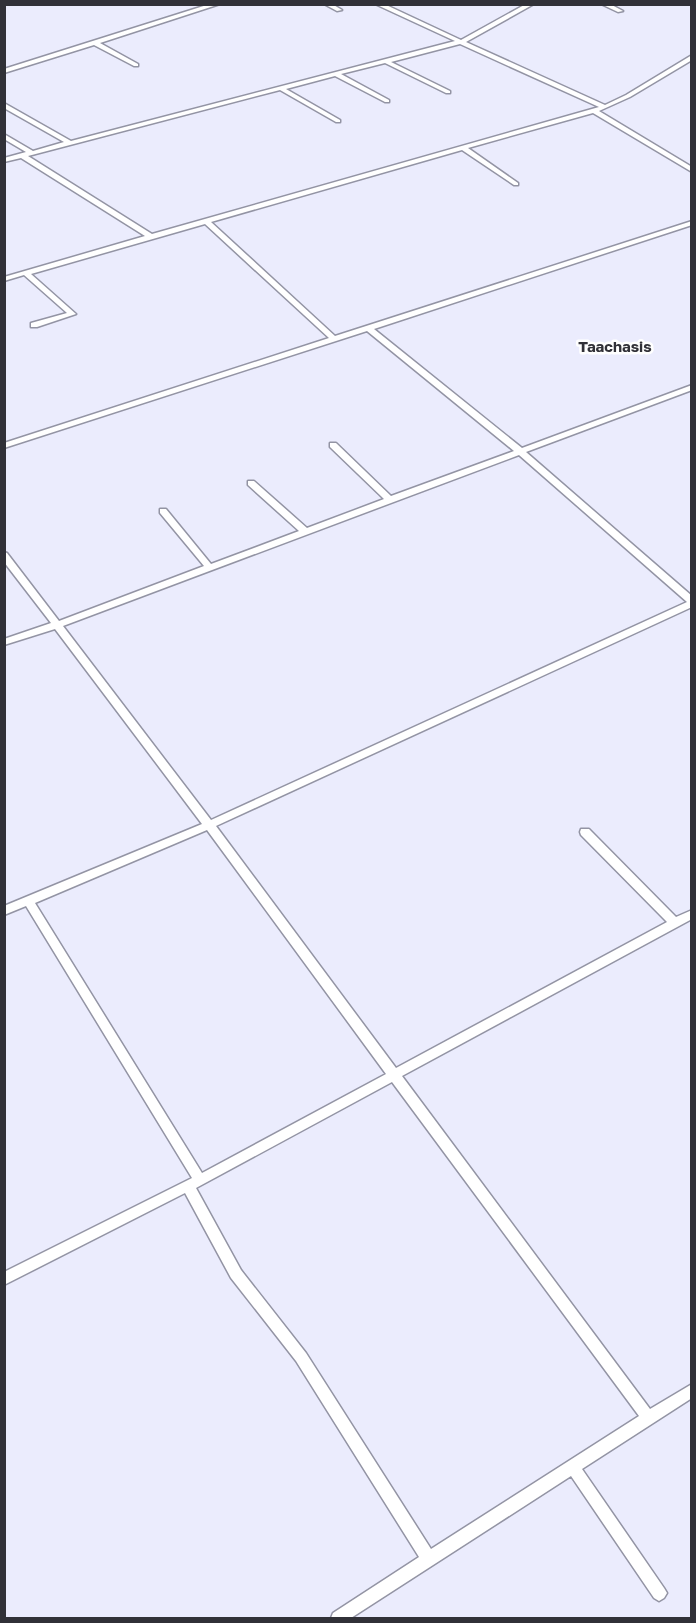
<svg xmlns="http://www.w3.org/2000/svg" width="696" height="1623" font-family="'Golos Text',sans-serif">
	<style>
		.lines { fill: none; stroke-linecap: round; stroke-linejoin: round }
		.minor-casing { stroke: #9394a4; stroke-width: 3 }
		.minor { fill: #fff; fill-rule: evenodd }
		.labels { text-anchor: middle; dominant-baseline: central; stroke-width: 5; stroke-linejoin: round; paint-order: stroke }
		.far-quarter-label { font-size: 15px; font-weight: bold; fill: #313138; stroke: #fff }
	</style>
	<rect width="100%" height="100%" fill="#ebecfd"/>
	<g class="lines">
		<g class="minor-casing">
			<g id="minor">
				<path d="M 210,4 L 220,4 L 100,43 L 138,64 L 138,66 L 134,66 L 94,45 L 4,73 L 4,69 Z"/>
				<path d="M 324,4 L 332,4 L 342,10 L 337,11 Z"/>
				<path d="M 375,4 L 384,4 L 461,40 L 526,4 L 534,4 L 466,42 L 605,105 L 626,95 L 692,55 L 692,60 L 630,97 L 599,111 L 692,167 L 692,172 L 593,113 L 468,148 L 518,183 L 518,185 L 514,185 L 462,150 L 211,222 L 335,336 L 692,221 L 692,225 L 374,329 L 522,448 L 692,385 L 692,390 L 526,452 L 692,596 L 692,607 L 216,826 L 396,1068 L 667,922 L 581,835 L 580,832 L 581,829 L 589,829 L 676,917 L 692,910 L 692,919 L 402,1076 L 650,1409 L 692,1384 L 692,1398 L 582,1469 L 664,1588 L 667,1593 L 664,1598 L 659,1601 L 654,1598 L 571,1476 L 351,1618 L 331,1618 L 333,1613 L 419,1557 L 296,1361 L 231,1278 L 185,1193 L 4,1285 L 4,1272 L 192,1178 L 26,906 L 4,915 L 4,906 L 202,824 L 55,629 L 4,645 L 4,639 L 51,623 L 4,562 L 4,552 L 7,553 L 59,621 L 204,566 L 160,513 L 160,509 L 166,509 L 211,564 L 299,531 L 248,485 L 248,481 L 254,481 L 307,528 L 384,499 L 330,447 L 330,443 L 336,443 L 391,496 L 514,451 L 367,331 L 4,448 L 4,443 L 329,338 L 205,224 L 31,274 L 76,314 L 37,327 L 31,327 L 31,323 L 67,313 L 24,275 L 4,281 L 4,277 L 145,236 L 21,158 L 4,162 L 4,158 L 26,152 L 4,139 L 4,134 L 33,151 L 64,142 L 4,108 L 4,103 L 71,141 L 455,41 ZM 460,44 L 599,107 L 152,234 L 28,156 L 280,90 L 336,122 L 340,122 L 340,120 L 286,89 L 335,76 L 385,102 L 389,102 L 389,100 L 341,74 L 385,63 L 446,93 L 450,93 L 450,91 L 391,62 ZM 519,455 L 687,602 L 211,820 L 63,626 ZM 207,830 L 386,1074 L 202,1173 L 35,903 ZM 392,1082 L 639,1416 L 431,1549 L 306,1353 L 241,1270 L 196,1188 Z"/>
				<path d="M 601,4 L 610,4 L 623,11 L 618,12 Z"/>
			</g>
		</g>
		<use href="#minor" class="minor"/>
	</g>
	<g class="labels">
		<g class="far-quarter-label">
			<text x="615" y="346">Taachasis</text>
		</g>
	</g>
	<rect width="696" height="1623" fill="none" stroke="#313138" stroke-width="12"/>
</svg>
